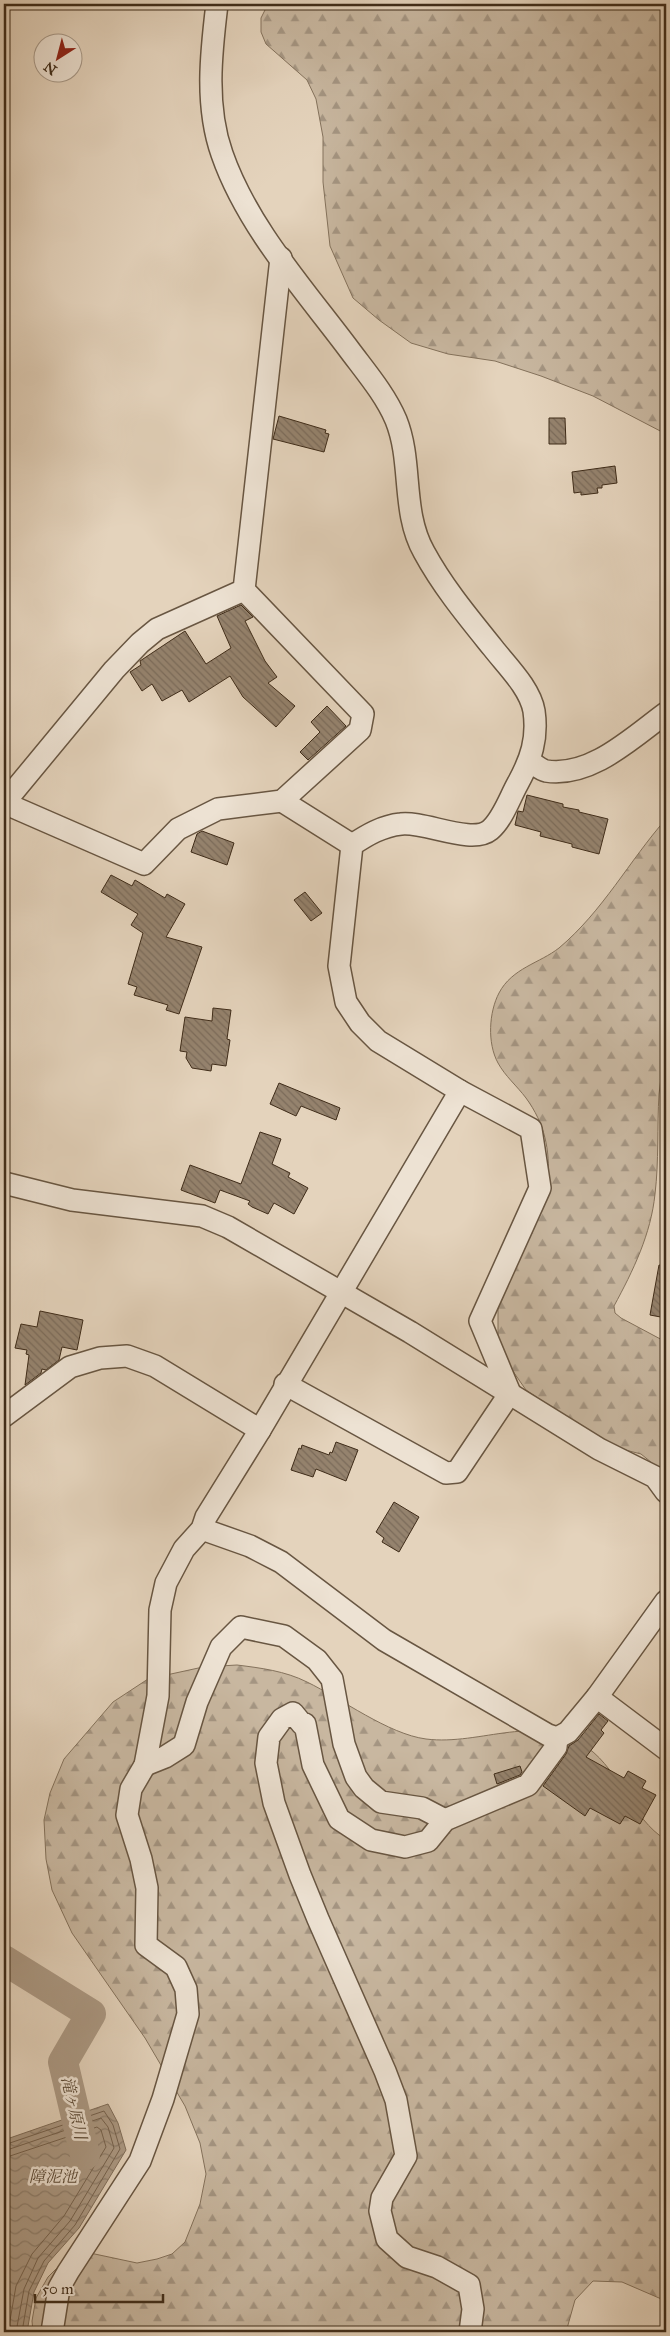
<svg xmlns="http://www.w3.org/2000/svg" width="670" height="2336" font-family="'IM FELL Great Primer','Noto Serif JP',serif">
	<style>
		.forest { fill: url(#forest-firs); stroke: #84725c }
		.water { fill: url(#water-waves); stroke: #806e5a }
		.lines { fill: none; stroke-linecap: round; stroke-linejoin: round }
		.shore { stroke: #76634f; stroke-width: 1 }
		.river { stroke: #ac9a85; stroke-width: 30 }
		.building { fill: url(#building-back-hatch); stroke: #3f2c19 }
		.minor-casing { stroke: #685642; stroke-width: 24 }
		.minor { stroke: #ede2d3; stroke-width: 21 }
		.labels { text-anchor: middle; dominant-baseline: central; stroke-width: 5; stroke-linejoin: round; paint-order: stroke }
		.water-label { font-size: 16px; font-style: italic; fill: #5a4834; stroke: #ede2d3 }
	</style>
	<defs>
		<pattern id="forest-firs" width="22" height="20" patternUnits="userSpaceOnUse" patternTransform="scale(1.25)"><rect width="22" height="20" fill="#c8b7a0"/><path d="M5 1l3.5 6h-7zM16 11l3.5 6h-7z" fill="#a49582"/></pattern>
		<pattern id="water-waves" width="16" height="10" patternUnits="userSpaceOnUse" patternTransform="scale(1.25)"><rect width="16" height="10" fill="#ac9a85"/><path d="M0 5q4-4 8 0t8 0" fill="none" stroke="#8d7e6c"/></pattern>
		<pattern id="building-back-hatch" width="6" height="6" patternUnits="userSpaceOnUse" patternTransform="scale(1.25)"><rect width="6" height="6" fill="#95836e"/><path d="M-1 5l2 2M0 0l6 6M5-1l2 2" fill="none" stroke="#7b6b5a"/></pattern>
	</defs>
	<rect width="100%" height="100%" fill="#e4d3bc"/>
	<filter id="stains"><feTurbulence type="fractalNoise" baseFrequency=".004" numOctaves="4"/><feColorMatrix values="0 0 0 0 .2 0 0 0 0 .09 0 0 0 0 .02 0 0 0 .5 -.17"/></filter>
	<radialGradient id="worn" r=".72"><stop offset=".6" stop-color="#630" stop-opacity="0"/><stop offset="1" stop-color="#630" stop-opacity=".3"/></radialGradient>
	<g class="forest">
		<path d="M 268,4 L 666,4 L 666,434 L 593,396 L 541,376 L 495,361 L 448,354 L 411,343 L 379,320 L 353,298 L 330,246 L 323,182 L 323,137 L 316,99 L 307,80 L 266,44 L 261,32 L 261,18 Z"/>
		<path d="M 666,819 L 666,1066 L 661,1078 L 659,1094 C 657,1127 659,1161 655,1194 C 651,1234 633,1271 614,1306 L 615,1313 L 621,1318 L 666,1342 L 666,1480 L 657,1467 L 641,1454 L 606,1445 L 526,1390 L 510,1367 L 498,1341 L 498,1308 L 548,1180 C 550,1150 545,1124 526,1098 C 517,1086 505,1076 498,1063 C 487,1043 489,1012 499,993 C 512,968 540,963 559,948 C 603,911 629,861 666,819 Z"/>
		<path d="M 237,1665 C 261,1668 285,1671 307,1682 C 342,1699 388,1734 426,1739 C 481,1746 539,1711 588,1748 C 621,1772 631,1818 666,1840 L 666,2301 L 622,2282 L 593,2281 L 575,2300 L 566,2332 L 33,2332 L 32,2321 L 36,2298 L 48,2277 L 62,2263 L 90,2253 L 137,2263 L 157,2259 L 172,2254 L 185,2242 L 200,2204 L 206,2174 L 200,2143 L 185,2106 L 145,2038 L 72,1933 L 52,1890 L 46,1859 L 44,1820 L 50,1793 L 64,1759 L 113,1702 L 148,1679 L 203,1667 Z"/>
	</g>
	<path class="water" d="M 108,2104 L 118,2123 L 126,2150 L 79,2228 L 48,2263 L 34,2292 L 27,2332 L 4,2332 L 4,2140 Z"/>
	<g class="lines">
		<g class="shore">
			<path d="M 4,2145 L 104,2111 L 113,2125 L 120,2149 L 75,2225 L 44,2261 L 29,2291 L 22,2332"/>
			<path d="M 4,2151 L 101,2118 L 108,2127 L 114,2148 L 70,2221 L 38,2258 L 24,2289 L 16,2332"/>
			<path d="M 4,2158 L 97,2127 L 101,2130 L 106,2147 L 64,2216 L 32,2254 L 16,2286 L 8,2332"/>
		</g>
		<path class="river" d="M 4,1960 L 91,2014 L 63,2062 L 85,2155"/>
	</g>
	<g class="building">
		<path d="M 279,416 L 326,430 L 325,433 L 329,434 L 324,452 L 273,439 Z"/>
		<path d="M 549,418 L 565,418 L 566,444 L 549,444 Z"/>
		<path d="M 615,466 L 617,483 L 602,485 L 602,488 L 597,488 L 598,493 L 581,495 L 581,492 L 574,493 L 572,472 Z"/>
		<path d="M 241,605 L 253,617 L 245,621 L 265,661 L 277,677 L 268,683 L 295,706 L 276,727 L 243,697 L 230,676 L 189,702 L 182,690 L 162,701 L 152,684 L 142,691 L 130,672 L 141,665 L 140,661 L 185,631 L 206,664 L 231,648 L 217,616 Z"/>
		<path d="M 327,706 L 346,726 L 308,760 L 300,752 L 320,732 L 311,722 Z"/>
		<path d="M 527,795 L 563,804 L 563,807 L 579,810 L 579,812 L 608,819 L 599,854 L 572,847 L 572,844 L 540,836 L 541,832 L 515,825 L 518,811 L 523,812 Z"/>
		<path d="M 202,831 L 234,843 L 227,865 L 191,852 L 197,834 Z"/>
		<path d="M 111,875 L 132,886 L 135,880 L 165,898 L 167,894 L 185,904 L 166,937 L 202,947 L 179,1014 L 166,1010 L 168,1005 L 134,995 L 137,987 L 128,984 L 143,933 L 131,925 L 138,914 L 101,892 Z"/>
		<path d="M 305,892 L 322,913 L 311,921 L 294,900 Z"/>
		<path d="M 213,1008 L 231,1010 L 227,1039 L 230,1040 L 226,1066 L 212,1064 L 211,1071 L 192,1068 L 186,1058 L 187,1052 L 180,1051 L 185,1017 L 212,1021 Z"/>
		<path d="M 279,1083 L 340,1108 L 336,1120 L 301,1106 L 296,1116 L 270,1104 Z"/>
		<path d="M 260,1132 L 281,1139 L 272,1164 L 290,1173 L 288,1177 L 308,1188 L 294,1214 L 274,1203 L 268,1214 L 252,1207 L 248,1204 L 250,1201 L 220,1190 L 215,1203 L 181,1190 L 190,1165 L 241,1184 Z"/>
		<path d="M 659,1265 L 666,1266 L 666,1318 L 650,1315 Z"/>
		<path d="M 40,1311 L 83,1320 L 77,1350 L 62,1347 L 59,1360 L 46,1370 L 42,1369 L 41,1373 L 25,1385 L 29,1355 L 26,1354 L 27,1350 L 15,1348 L 21,1324 L 37,1327 Z"/>
		<path d="M 336,1442 L 358,1450 L 346,1481 L 316,1469 L 313,1477 L 291,1470 L 299,1448 L 301,1449 L 302,1445 L 329,1455 L 330,1452 L 332,1453 Z"/>
		<path d="M 394,1502 L 419,1517 L 399,1552 L 382,1542 L 384,1538 L 376,1532 Z"/>
		<path d="M 599,1714 L 608,1721 L 601,1730 L 604,1733 L 586,1757 L 624,1778 L 628,1771 L 646,1781 L 642,1788 L 656,1795 L 640,1824 L 625,1816 L 620,1824 L 590,1808 L 585,1816 L 543,1786 L 566,1754 L 569,1746 L 578,1740 Z"/>
		<path d="M 520,1766 L 522,1772 L 520,1775 L 497,1784 L 494,1774 Z"/>
	</g>
	<g class="lines">
		<g class="minor-casing">
			<g id="minor">
				<path d="M 244,590 L 157,629 L 140,643 L 114,670 L 4,803 L 144,864 L 178,829 L 218,809 L 282,801 L 360,730 L 363,714 L 244,590 L 281,258"/>
				<path d="M 529,761 C 534,764 541,770 546,771 C 591,778 633,737 666,713"/>
				<path d="M 282,801 L 352,845"/>
				<path d="M 4,1183 L 72,1200 L 202,1216 L 228,1227 L 410,1332 L 599,1449 L 655,1477 L 666,1492"/>
				<path d="M 285,1384 L 446,1473 L 457,1472 L 510,1393 L 480,1321 L 540,1188 L 531,1129 L 460,1091"/>
				<path d="M 4,1416 L 70,1367 L 100,1358 L 127,1356 L 155,1366 L 260,1430 L 460,1091 L 378,1041 L 360,1023 L 346,1002 L 339,966 L 352,845 C 367,835 382,826 401,824 C 424,821 472,845 490,830 C 503,819 510,797 518,783 C 531,759 538,739 534,711 C 530,688 507,666 493,648 C 468,617 443,587 424,552 C 401,511 413,462 396,420 C 385,394 365,371 348,348 C 303,288 247,226 222,154 C 205,106 211,53 217,4"/>
				<path d="M 202,1529 L 250,1546 L 281,1562 L 384,1640 L 548,1735 L 557,1738 L 568,1732 L 597,1697 L 666,1601"/>
				<path d="M 597,1697 L 666,1749"/>
				<path d="M 145,1765 L 165,1757 L 184,1745 L 197,1702 L 221,1647 L 241,1627 L 284,1636 L 317,1660 L 332,1679 L 344,1744 L 356,1777 L 364,1788 L 381,1802 L 422,1808 L 445,1820"/>
				<path d="M 52,2332 L 59,2288 L 68,2272 L 140,2161 L 163,2099 L 188,2014 L 186,1989 L 176,1967 L 146,1945 L 147,1888 L 141,1859 L 127,1815 L 131,1789 L 145,1765 L 158,1696 L 160,1610 L 166,1583 L 184,1549 L 202,1529 L 206,1517 L 260,1430"/>
				<path d="M 470,2332 L 473,2309 L 469,2285 L 437,2267 L 407,2257 L 387,2239 L 380,2211 L 382,2198 L 406,2156 L 396,2100 L 385,2071 L 318,1919 L 300,1875 L 274,1803 L 266,1763 L 269,1737 L 282,1719 L 293,1713 L 302,1724 L 305,1724 L 313,1765 L 339,1819 L 371,1840 L 405,1847 L 428,1841 L 445,1820 L 528,1785 L 556,1747 L 557,1738"/>
			</g>
		</g>
		<use href="#minor" class="minor"/>
	</g>
	<g class="labels">
		<g class="water-label">
			<text transform="translate(74 2108) rotate(77)">滝ヶ原川</text>
			<text x="53" y="2176">障泥池</text>
		</g>
	</g>
	<rect width="670" height="2336" fill="none" stroke="#e4d3bc" stroke-width="20"/>
	<rect x="5" y="5" width="660" height="2326" fill="none" stroke="#3f2c19" stroke-width="2.5"/>
	<rect x="10" y="10" width="650" height="2316" fill="none" stroke="#3f2c19"/>
	<g transform="translate(58 58) rotate(216)"><circle r="24" fill="#ede2d3" stroke="#a79989"/>
	<path d="M0-4L9 19L0 12L-9 19Z" fill="#8f2418"/>
	<text y="-8" font-size="14" font-weight="bold" text-anchor="middle" fill="#3f2c19">N</text>
	</g>
	<path d="M35 2294v8h128v-8" fill="none" stroke="#3f2c19" stroke-width="2.5"/>
	<text x="42" y="2294" font-size="15" fill="#3f2c19" stroke="#ede2d3" stroke-width="4" paint-order="stroke">50 m</text>
	<rect width="100%" height="100%" filter="url(#stains)"/>
	<rect width="100%" height="100%" fill="url(#worn)"/>
</svg>
